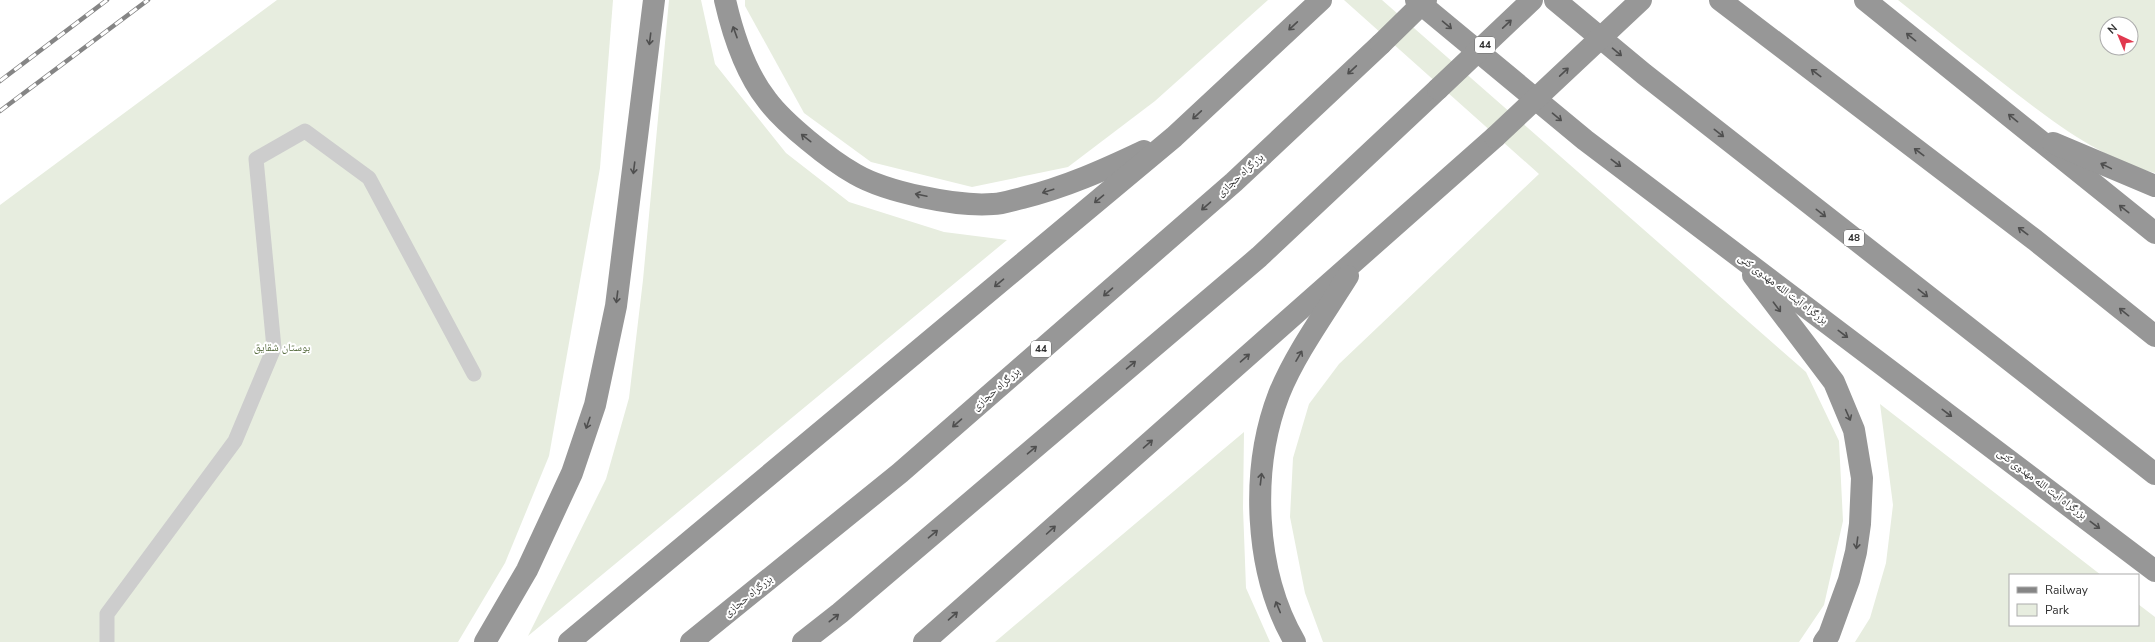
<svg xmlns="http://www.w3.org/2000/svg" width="2155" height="642" font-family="'Nunito Sans','Noto Naskh Arabic',sans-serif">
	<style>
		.green { fill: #e7eddf; fill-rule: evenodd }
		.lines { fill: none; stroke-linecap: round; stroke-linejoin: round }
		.lane { stroke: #cdcdcd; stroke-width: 15 }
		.highway { stroke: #979797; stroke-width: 22 }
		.rail-casing { stroke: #858585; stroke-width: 4.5 }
		.rail { stroke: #fff; stroke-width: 3; stroke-dasharray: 9; stroke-linecap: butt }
		.highway-bridge { stroke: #979797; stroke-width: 22 }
		.oneway { stroke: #4f4f4f }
		.labels { text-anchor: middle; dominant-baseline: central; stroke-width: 4; stroke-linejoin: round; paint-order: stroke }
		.shield { fill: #fff; stroke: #6e6e6e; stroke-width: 1 }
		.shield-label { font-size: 10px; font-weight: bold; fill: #303030 }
		.street-label { font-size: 11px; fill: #303030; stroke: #fff }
		.park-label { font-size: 11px; fill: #566b3e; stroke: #fff }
	</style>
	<rect width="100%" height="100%" fill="#fff"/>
	<g class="green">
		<path d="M 277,0 L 613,0 L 600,168 L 549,456 L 505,563 L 458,642 L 0,642 L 0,205 Z"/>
		<path d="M 669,0 L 701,0 L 715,64 L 786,153 L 849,202 L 944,232 L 1007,240 L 528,636 L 606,479 L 629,398 L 643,280 Z"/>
		<path d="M 745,0 L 1268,0 L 1155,101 L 1068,167 L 972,187 L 871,162 L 804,113 L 745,6 Z"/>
		<path d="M 1344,0 L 1382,0 L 1806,372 L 1839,441 L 1843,521 L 1824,605 L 1799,642 L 1323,642 L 1305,593 L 1290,517 L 1293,458 L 1309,404 L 1339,364 L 1539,174 Z"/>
		<path d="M 1898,0 L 2155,0 L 2155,173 C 2102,158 2060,127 2017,94 C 1977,63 1938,32 1898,0 ZM 2107,24 L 2131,24 L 2131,48 L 2107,48 Z"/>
		<path d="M 1880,404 L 2101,575 L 2010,575 L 2010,625 L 2138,625 L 2138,604 L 2155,617 L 2155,642 L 1855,642 L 1870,618 L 1886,563 L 1893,505 Z"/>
		<path d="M 1244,432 L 1243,508 L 1246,588 L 1270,642 L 995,642 Z"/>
	</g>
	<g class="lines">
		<path class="lane" d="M 107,642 L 107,614 L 235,441 L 274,348 L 256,159 L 305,131 L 369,178 L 474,374"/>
		<g class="highway">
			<path d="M 725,0 C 733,35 745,72 767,100 C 784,123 830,160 855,174 C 886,192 957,207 993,204 C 1003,204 1013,200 1022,198 C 1066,187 1104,170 1144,151"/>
			<path d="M 1416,0 L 1585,140 L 2155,571"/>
			<path d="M 1555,0 L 1644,74 L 2155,474"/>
			<path d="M 1720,0 L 2035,240 L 2155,336"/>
			<path d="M 1865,0 L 2155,233"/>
			<path d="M 2053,143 L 2155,186"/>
			<path d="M 1753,275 L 1834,382 L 1854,430 L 1862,478 L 1860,524 L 1856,552 L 1849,580 L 1829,635 L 1824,642"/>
			<path d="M 485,642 L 527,570 L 572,473 L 595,405 L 616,306 L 654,0"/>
			<path d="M 569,642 L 1174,137 L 1321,0"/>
			<path d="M 691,642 L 900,473 L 1234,182 L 1381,44"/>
			<path d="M 803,642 L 840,613 L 1259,257 L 1438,89"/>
			<path d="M 924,642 L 1495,137"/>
			<path d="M 1295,642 C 1254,572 1250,469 1279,394 C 1295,354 1325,313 1348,276"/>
		</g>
		<g class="rail-casing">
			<g id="rail">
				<path d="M 0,81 L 107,0"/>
				<path d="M 0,111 L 148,0"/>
			</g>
		</g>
		<use href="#rail" class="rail"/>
		<g class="highway-bridge">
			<path d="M 1381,44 L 1426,0"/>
			<path d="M 1438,89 L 1532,0"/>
			<path d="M 1495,137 L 1641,0"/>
		</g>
	</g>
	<defs><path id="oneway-shaft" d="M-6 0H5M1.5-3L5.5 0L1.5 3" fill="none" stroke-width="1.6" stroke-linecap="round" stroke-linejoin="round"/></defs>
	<g class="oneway">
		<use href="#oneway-shaft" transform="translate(1507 24) rotate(-43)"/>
		<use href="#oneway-shaft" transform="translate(1447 25) rotate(40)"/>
		<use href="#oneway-shaft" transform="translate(1293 26) rotate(137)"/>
		<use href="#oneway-shaft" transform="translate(735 32) rotate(-110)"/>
		<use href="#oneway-shaft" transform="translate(1911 37) rotate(-141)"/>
		<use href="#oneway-shaft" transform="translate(650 39) rotate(97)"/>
		<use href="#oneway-shaft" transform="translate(1617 52) rotate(40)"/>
		<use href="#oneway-shaft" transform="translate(1352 70) rotate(137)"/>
		<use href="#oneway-shaft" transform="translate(1564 72) rotate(-43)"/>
		<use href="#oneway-shaft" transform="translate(1816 73) rotate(-143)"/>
		<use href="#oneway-shaft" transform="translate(1197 115) rotate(137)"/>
		<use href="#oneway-shaft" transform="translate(1557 117) rotate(40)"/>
		<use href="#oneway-shaft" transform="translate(2013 118) rotate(-141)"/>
		<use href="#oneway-shaft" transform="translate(1719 133) rotate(38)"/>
		<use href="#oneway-shaft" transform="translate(806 138) rotate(-142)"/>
		<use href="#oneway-shaft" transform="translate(1919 152) rotate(-143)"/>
		<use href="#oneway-shaft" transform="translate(1616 163) rotate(37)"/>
		<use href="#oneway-shaft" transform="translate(2106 166) rotate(-154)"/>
		<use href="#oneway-shaft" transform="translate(634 168) rotate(97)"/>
		<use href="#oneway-shaft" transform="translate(1048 191) rotate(162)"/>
		<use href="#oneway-shaft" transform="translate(921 195) rotate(-168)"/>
		<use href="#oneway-shaft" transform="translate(1099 199) rotate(140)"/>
		<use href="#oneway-shaft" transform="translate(1206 206) rotate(139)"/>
		<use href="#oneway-shaft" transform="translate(2124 209) rotate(-142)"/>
		<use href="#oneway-shaft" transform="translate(1821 213) rotate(38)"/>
		<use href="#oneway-shaft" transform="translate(2023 231) rotate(-143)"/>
		<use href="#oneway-shaft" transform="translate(999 283) rotate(140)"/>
		<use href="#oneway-shaft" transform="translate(1108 292) rotate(139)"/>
		<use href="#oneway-shaft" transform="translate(1923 293) rotate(38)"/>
		<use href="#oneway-shaft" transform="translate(617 297) rotate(97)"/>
		<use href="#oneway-shaft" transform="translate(1777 307) rotate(53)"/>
		<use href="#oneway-shaft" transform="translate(2124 312) rotate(-141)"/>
		<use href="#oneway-shaft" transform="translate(1843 334) rotate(37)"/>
		<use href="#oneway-shaft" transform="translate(1299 356) rotate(-60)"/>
		<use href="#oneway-shaft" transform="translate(1245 358) rotate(-41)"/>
		<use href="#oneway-shaft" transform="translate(1131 365) rotate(-40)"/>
		<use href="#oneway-shaft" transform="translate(1947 413) rotate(37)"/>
		<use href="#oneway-shaft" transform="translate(1848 415) rotate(66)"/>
		<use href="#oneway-shaft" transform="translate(588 423) rotate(109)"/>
		<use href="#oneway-shaft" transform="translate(957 423) rotate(139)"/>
		<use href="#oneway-shaft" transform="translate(1148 444) rotate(-41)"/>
		<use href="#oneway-shaft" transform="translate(1032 450) rotate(-40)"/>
		<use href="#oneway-shaft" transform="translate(1261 479) rotate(-83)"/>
		<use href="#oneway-shaft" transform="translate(2095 525) rotate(37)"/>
		<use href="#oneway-shaft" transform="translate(1051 530) rotate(-42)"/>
		<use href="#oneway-shaft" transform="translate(933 534) rotate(-40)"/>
		<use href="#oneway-shaft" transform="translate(1857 543) rotate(97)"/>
		<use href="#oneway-shaft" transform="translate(1278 607) rotate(-112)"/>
		<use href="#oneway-shaft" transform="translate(953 616) rotate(-41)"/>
		<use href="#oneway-shaft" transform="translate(834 618) rotate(-38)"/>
	</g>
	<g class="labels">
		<g class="shield">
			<rect x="1475" y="37" width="20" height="16" rx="3"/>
			<rect x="1844" y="230" width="20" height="16" rx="3"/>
			<rect x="1031" y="341" width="20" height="16" rx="3"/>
		</g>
		<g class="shield-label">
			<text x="1485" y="45">44</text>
			<text x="1854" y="238">48</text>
			<text x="1041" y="349">44</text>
		</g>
		<g class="street-label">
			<text transform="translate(1240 175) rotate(-42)">بزرگراه حجازی</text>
			<text transform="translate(1783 289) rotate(37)">بزرگراه آیت الله مهدوی کنی</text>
			<text transform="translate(996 389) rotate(-41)">بزرگراه حجازی</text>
			<text transform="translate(2042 484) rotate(37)">بزرگراه آیت الله مهدوی کنی</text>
			<text transform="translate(748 596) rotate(-39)">بزرگراه حجازی</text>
		</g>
		<g class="park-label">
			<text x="282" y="347">بوستان شقایق</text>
		</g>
	</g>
	<rect x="2009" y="574" width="130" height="52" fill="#ffffff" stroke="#acacac"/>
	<rect x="2017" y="587" width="20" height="6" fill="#858585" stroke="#acacac"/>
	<text x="2045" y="594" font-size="12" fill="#303030">Railway</text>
	<rect x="2017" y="604" width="20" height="12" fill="#e7eddf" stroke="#acacac"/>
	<text x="2045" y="614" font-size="12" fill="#303030">Park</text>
	<g transform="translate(2119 36) rotate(316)"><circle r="19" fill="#ffffff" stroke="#acacac"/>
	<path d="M0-3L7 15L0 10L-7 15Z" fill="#e1384e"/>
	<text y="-6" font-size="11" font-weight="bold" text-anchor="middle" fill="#303030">N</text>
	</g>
</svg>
